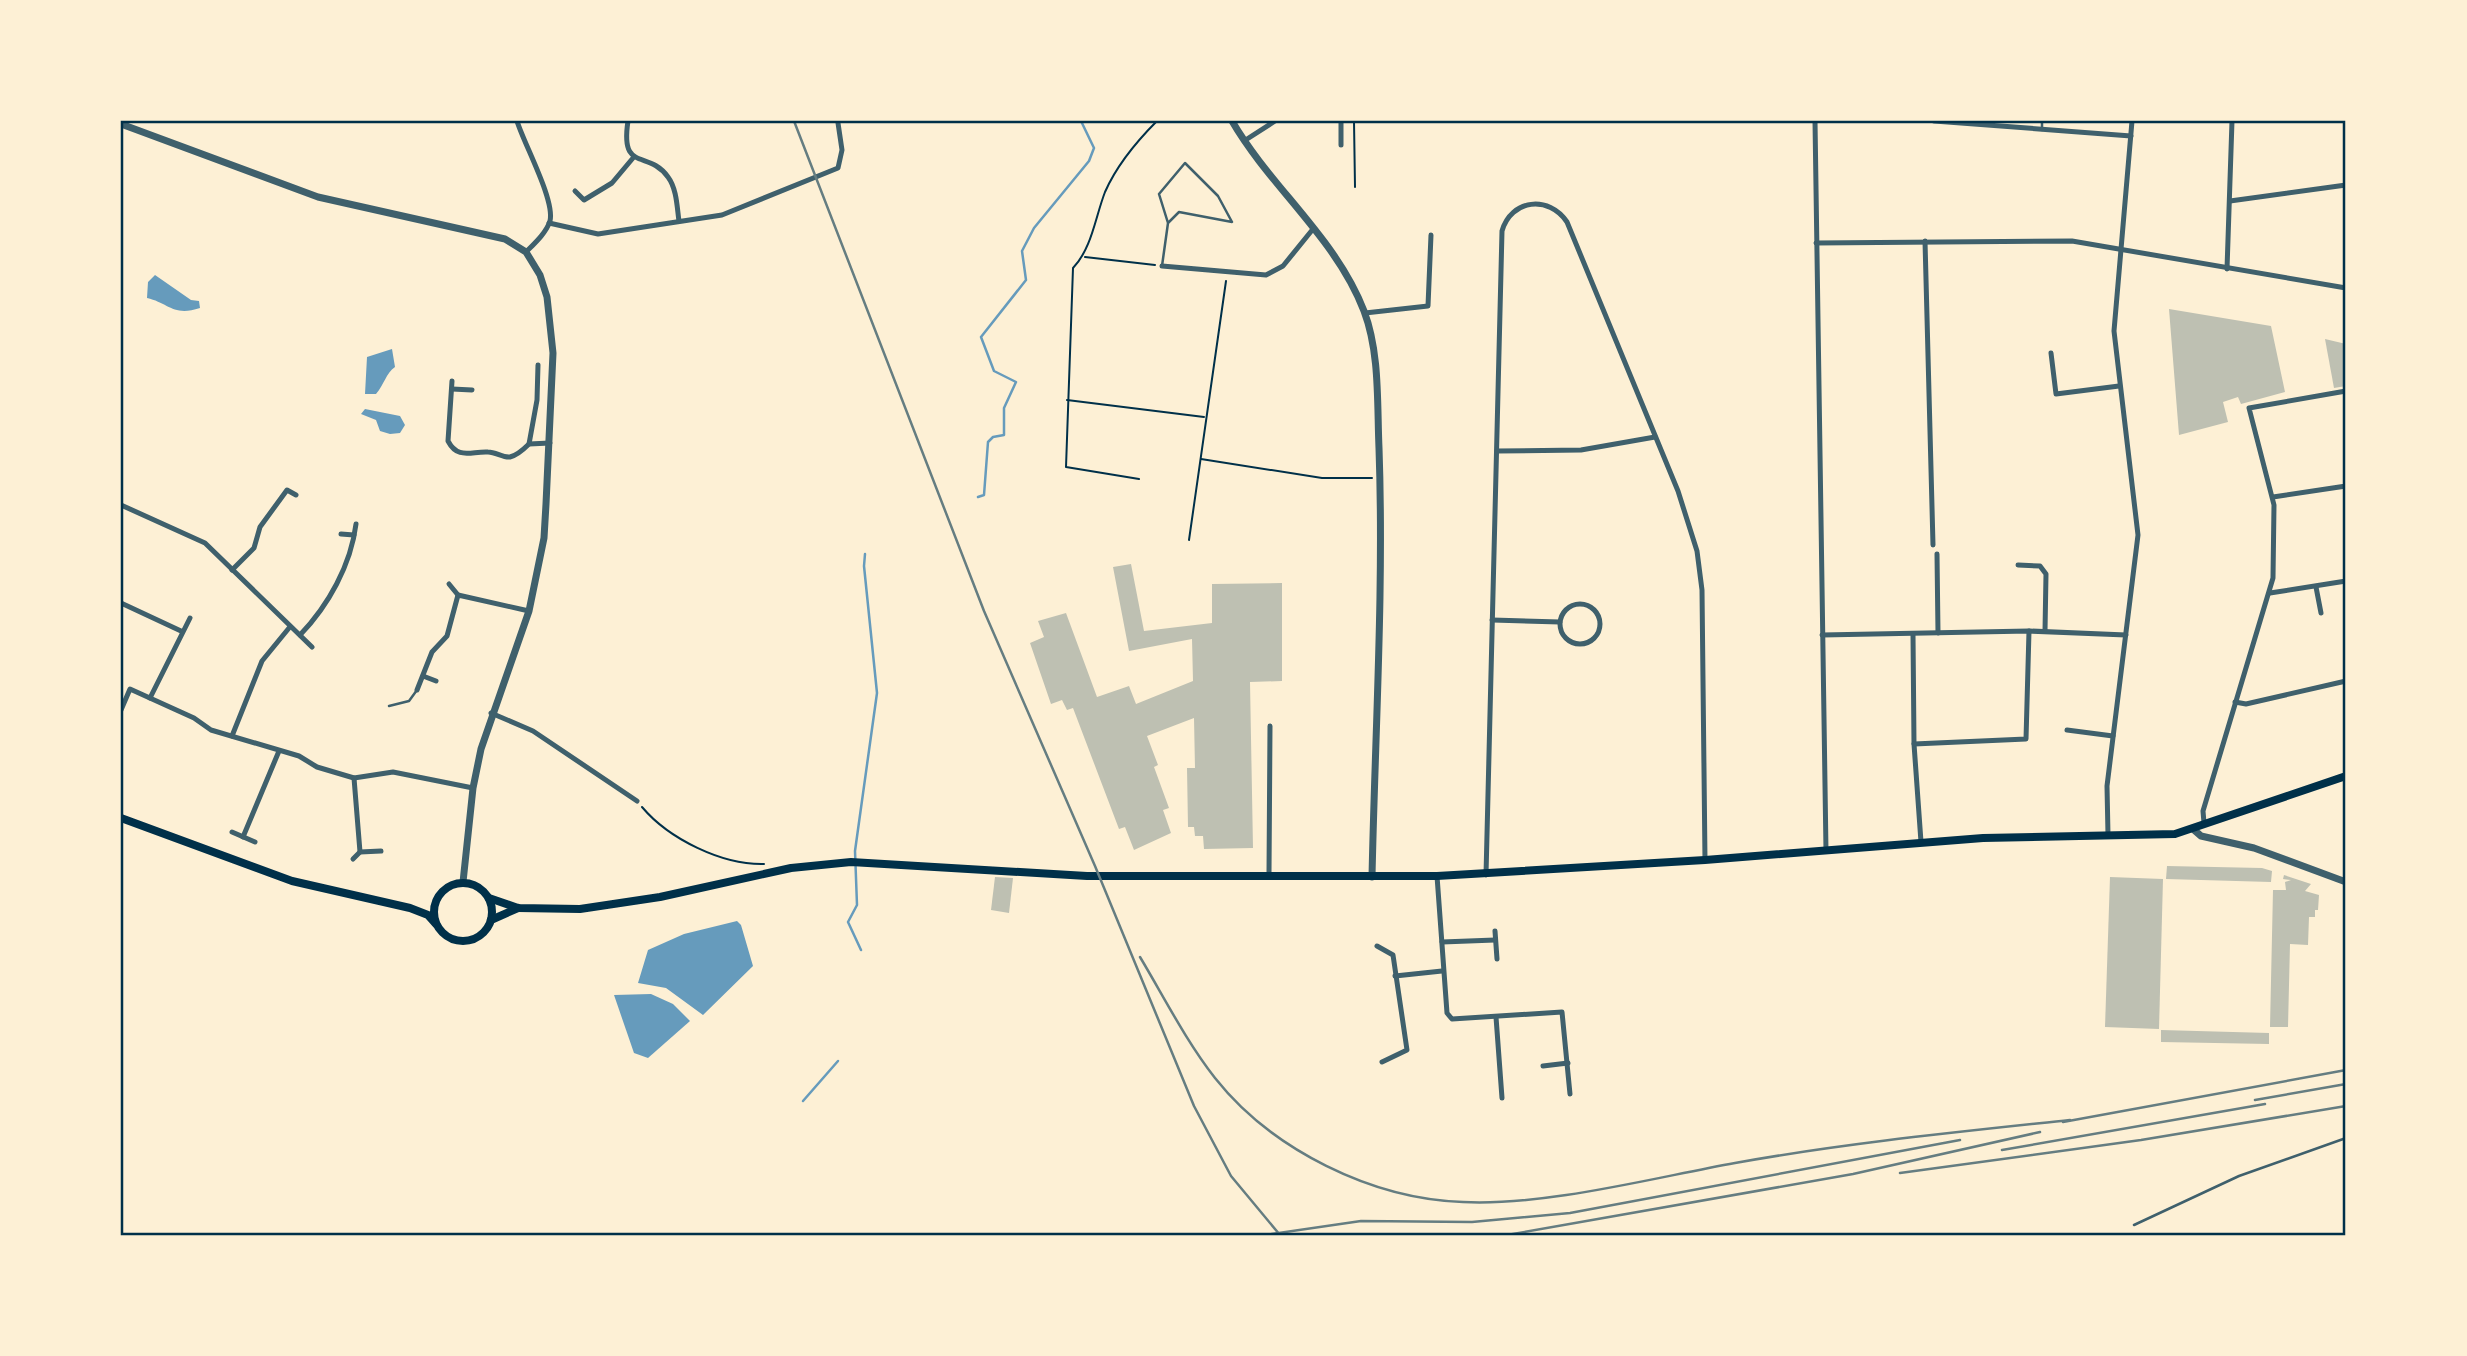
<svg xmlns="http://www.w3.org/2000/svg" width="2467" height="1356" font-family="Roboto,sans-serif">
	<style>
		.water { fill: #669bbc }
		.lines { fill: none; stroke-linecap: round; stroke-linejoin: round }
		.stream { stroke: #669bbc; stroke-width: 2.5 }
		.building { fill: #bec0b2 }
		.path { stroke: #003049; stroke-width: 2 }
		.service { stroke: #3f606c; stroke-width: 2.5 }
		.minor { stroke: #3f606c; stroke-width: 5 }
		.tertiary { stroke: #3f606c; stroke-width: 7 }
		.secondary { stroke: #003049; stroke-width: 8 }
		.rail { stroke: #657d81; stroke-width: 2.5 }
		.neatline { fill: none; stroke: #003049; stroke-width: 2.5 }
	</style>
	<rect width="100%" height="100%" fill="#fdf0d5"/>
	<g class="water">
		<path d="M 155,275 L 191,300 L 199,301 L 200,308 C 173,317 169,303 147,298 L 148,282 Z"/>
		<path d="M 392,349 L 395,367 C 386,373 384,385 376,394 L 365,394 L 367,357 Z"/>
		<path d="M 365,409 L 400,416 L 405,425 L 400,433 L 390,434 L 380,431 L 376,420 L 361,414 Z"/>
		<path d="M 737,921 L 741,925 L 753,966 L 703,1015 L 666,988 L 638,983 L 648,950 L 684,934 Z"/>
		<path d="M 651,994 L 673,1004 L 690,1021 L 648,1058 L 634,1053 L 614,995 Z"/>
	</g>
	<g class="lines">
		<g class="stream">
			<path d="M 978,497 L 984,495 L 988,442 L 993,437 L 1004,435 L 1004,408 L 1016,382 L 994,371 L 981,337 L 1026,280 L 1022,251 L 1034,228 L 1089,161 L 1094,148 L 1081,121"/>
			<path d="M 861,950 L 848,922 L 857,905 L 855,851 L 877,693 L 864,566 L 865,554"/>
			<path d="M 803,1101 L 838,1061"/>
		</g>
	</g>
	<g class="building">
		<path d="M 2169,309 L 2271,326 L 2285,392 L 2241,404 L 2238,397 L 2223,402 L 2228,422 L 2179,435 Z"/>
		<path d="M 2325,339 L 2346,344 L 2346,386 L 2334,388 Z"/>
		<path d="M 1131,564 L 1144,631 L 1212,623 L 1212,584 L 1282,583 L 1282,681 L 1250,682 L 1253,848 L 1204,849 L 1203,836 L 1195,836 L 1194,827 L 1188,827 L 1187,768 L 1195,768 L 1194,718 L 1147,736 L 1158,765 L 1154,767 L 1169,808 L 1163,810 L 1171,833 L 1134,850 L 1125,827 L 1119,829 L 1073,708 L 1067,710 L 1062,700 L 1051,704 L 1030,643 L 1044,637 L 1038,621 L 1066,613 L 1097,697 L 1129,686 L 1136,704 L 1193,681 L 1192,639 L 1129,651 L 1113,567 Z"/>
		<path d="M 2167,866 L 2262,868 L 2272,871 L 2271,882 L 2166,879 Z"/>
		<path d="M 2284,875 L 2311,884 L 2305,891 L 2319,895 L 2318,910 L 2315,910 L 2315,917 L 2309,917 L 2308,945 L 2290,944 L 2288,1027 L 2270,1027 L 2273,890 L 2286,890 L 2285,882 L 2291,880 L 2283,879 Z"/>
		<path d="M 995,877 L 1013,878 L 1009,913 L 991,910 Z"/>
		<path d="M 2110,877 L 2163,879 L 2159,1029 L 2105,1027 Z"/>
		<path d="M 2161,1030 L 2269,1033 L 2269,1044 L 2161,1042 Z"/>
	</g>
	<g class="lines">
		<g class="path">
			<path d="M 1354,121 L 1355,187"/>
			<path d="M 1085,257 L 1155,265"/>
			<path d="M 1067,400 L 1204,417"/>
			<path d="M 1201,459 L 1322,478 L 1372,478"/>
			<path d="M 1139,479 L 1066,467 L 1073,268 C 1092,248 1095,218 1105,192 C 1116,167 1138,140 1157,121"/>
			<path d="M 1189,540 L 1226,281"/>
			<path d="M 642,807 C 669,839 722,865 764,864"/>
		</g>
		<g class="service">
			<path d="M 2042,130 L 2042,121"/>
			<path d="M 1162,266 L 1168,223 L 1159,194 L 1185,163 L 1218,196 L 1232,222 L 1179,212 L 1168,223"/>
			<path d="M 389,706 L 409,701 L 417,690"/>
			<path d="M 2134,1225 L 2239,1176 L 2346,1138"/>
		</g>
		<g class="minor">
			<path d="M 517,121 C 524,144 555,200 550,221 C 546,233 535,243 526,252"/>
			<path d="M 628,121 C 620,173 648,149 668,177 C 677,189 677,208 679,221"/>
			<path d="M 1341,121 L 1341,145"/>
			<path d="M 1815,121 L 1826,851"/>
			<path d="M 1934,121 L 2131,136"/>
			<path d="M 1244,141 L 1275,121"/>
			<path d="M 575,191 L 584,200 L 612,183 L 633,158"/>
			<path d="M 2230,201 L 2346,185"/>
			<path d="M 549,223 L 598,234 L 722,215 L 838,168 L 842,150 L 838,123"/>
			<path d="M 1925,241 L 1933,545"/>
			<path d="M 1816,243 L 2072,241 L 2346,288"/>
			<path d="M 1162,266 L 1266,275 L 1283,266 L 1313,229"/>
			<path d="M 2227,269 L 2232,121"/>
			<path d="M 1365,313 L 1428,306 L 1431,235"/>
			<path d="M 2051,353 L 2056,394 L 2119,386"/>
			<path d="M 452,381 L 448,441 C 458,460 471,451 488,452 C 496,452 503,458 510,457 C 518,455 524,449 529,444 L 550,443"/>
			<path d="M 452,389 L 472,390"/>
			<path d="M 529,444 L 537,400 L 538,365"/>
			<path d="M 1497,451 L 1581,450 L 1655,437"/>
			<path d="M 2273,497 L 2346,486"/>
			<path d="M 121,505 L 205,543 L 312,647"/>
			<path d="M 341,534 L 354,535"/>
			<path d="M 1937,554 L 1938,633"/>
			<path d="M 2018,565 L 2040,566 L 2046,574 L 2045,631"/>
			<path d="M 232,570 L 254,548 L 260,527 L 287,490 L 296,495"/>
			<path d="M 449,584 L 458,595"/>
			<path d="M 2316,587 L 2321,613"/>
			<path d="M 2270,593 L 2346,581"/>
			<path d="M 121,603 L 181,631"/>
			<circle cx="1580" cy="624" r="20"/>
			<path d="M 1492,620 L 1560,622"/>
			<path d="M 1913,634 L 1914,744 L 1921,842"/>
			<path d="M 300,635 C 328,606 351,565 356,524"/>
			<path d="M 1822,635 L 2029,631 L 2126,635"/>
			<path d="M 423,676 L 436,681"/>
			<path d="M 417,690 L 432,652 L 447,636 L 458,595 L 529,611"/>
			<path d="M 150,698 L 190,618"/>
			<path d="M 2235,702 L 2246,704 L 2346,681"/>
			<path d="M 121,710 L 130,689 L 194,718 L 211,730 L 299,756 L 317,767 L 354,778 L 393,772 L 473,788"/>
			<path d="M 491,713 L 533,731 L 637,801"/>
			<path d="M 2067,730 L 2113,736"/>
			<path d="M 232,736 L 262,661 L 289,628"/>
			<path d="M 1914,744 L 2026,739 L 2029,631"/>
			<path d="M 354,778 L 360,852"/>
			<path d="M 2204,823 L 2203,811 L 2273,578 L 2274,505 L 2249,408 L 2346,391"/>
			<path d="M 232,832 L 255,842"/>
			<path d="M 2108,835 L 2107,786 L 2138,535 L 2114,331 L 2132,121"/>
			<path d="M 243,837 L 279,751"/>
			<path d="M 353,859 L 360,852 L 381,851"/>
			<path d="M 1269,874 L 1270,726"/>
			<path d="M 1486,875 L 1502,231 C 1511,199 1549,195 1567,222 L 1678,491 L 1697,551 L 1702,590 L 1705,860"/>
			<path d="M 1437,876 L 1447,1013 L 1452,1019 L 1562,1012 L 1570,1094"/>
			<path d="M 1495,931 L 1497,959"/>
			<path d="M 1442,942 L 1495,940"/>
			<path d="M 1377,946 L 1393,955 L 1407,1050 L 1382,1062"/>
			<path d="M 1395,976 L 1442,971"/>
			<path d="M 1496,1017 L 1502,1098"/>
			<path d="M 1543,1066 L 1568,1063"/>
		</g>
		<g class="tertiary">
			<path d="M 1232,121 C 1271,188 1336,238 1364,311 C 1380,353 1377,404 1379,448 C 1384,590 1375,734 1372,877"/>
			<path d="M 121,124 L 318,197 L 505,239 L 526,252 L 540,275 L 547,297 L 553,353 L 546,504 L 544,538 L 529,611 L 481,749 L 473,788 L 463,882"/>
			<path d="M 2193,829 L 2201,836 L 2254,848 L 2346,882"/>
		</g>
		<g class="secondary">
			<path d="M 121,818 L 292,881 L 410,908 L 428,915 L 436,924"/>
			<circle cx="463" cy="912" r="29"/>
			<path d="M 489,898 L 518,908 L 580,909 L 660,897 L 791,868 L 851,862 L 1087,876 L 1437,876 L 1705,860 L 1983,838 L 2175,834 L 2346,776"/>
			<path d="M 491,920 L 518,908"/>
		</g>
		<g class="rail">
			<path d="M 794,121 L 984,611 L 1095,866 L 1194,1106 L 1231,1176 L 1280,1235"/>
			<path d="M 1140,957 C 1164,997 1186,1041 1215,1078 C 1272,1150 1372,1199 1463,1202 C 1547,1206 1652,1178 1735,1163 C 1846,1143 1958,1132 2070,1120"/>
			<path d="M 2255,1100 L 2346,1084"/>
			<path d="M 2063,1122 L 2346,1070"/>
			<path d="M 2002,1150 L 2265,1104"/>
			<path d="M 1900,1173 L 2141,1140 L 2346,1106"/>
			<path d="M 1265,1235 L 1361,1221 L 1472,1222 L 1570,1213 L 1960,1140"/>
			<path d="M 1507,1235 L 1853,1174 L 2040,1132"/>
		</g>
	</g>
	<rect width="2467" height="1356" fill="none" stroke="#fdf0d5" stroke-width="245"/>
	<rect x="122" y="122" width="2222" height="1112" class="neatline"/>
</svg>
